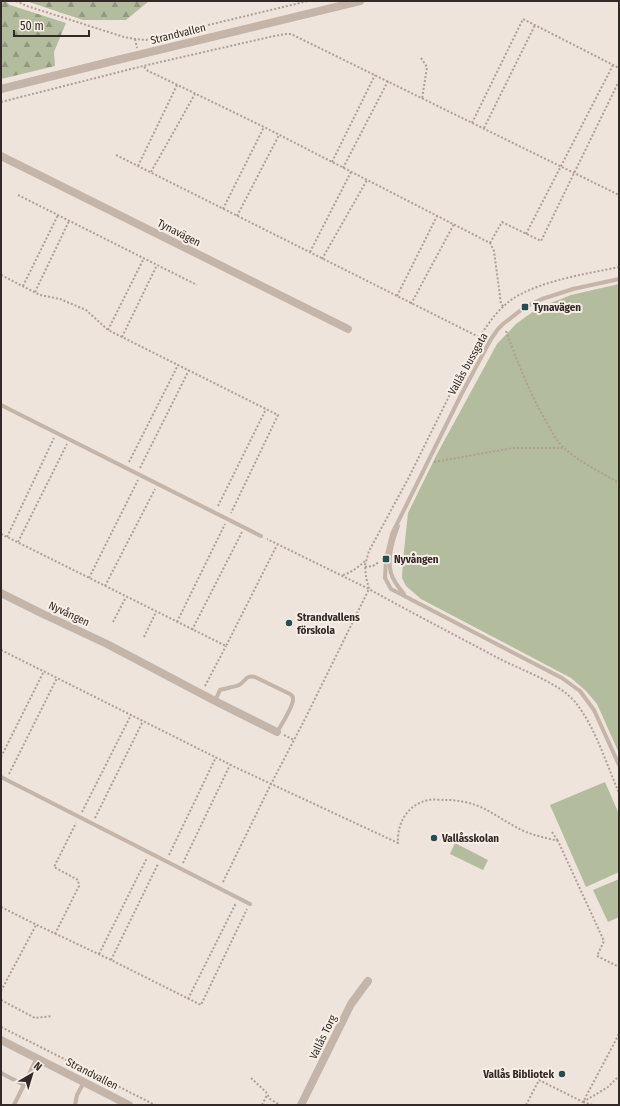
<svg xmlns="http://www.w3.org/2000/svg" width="620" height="1106" font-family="'Fira Sans Condensed',sans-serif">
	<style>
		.grass { fill: #b3bc9d }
		.forest { fill: url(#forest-firs) }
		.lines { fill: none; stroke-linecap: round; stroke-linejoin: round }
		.path { stroke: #b19e93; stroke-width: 2; stroke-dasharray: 2 2; stroke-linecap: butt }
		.lane { stroke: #c5b4a8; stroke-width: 4 }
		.street { stroke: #c5b4a8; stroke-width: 8 }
		.poi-dot { fill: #224f4f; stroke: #f7eee6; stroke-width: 1.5 }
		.labels { text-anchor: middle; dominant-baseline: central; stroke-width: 4; stroke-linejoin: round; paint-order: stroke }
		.street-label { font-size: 11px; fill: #332a27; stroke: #f7eee6 }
		.poi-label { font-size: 11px; font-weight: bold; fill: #332a27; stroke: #f7eee6; text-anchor: start }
	</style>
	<defs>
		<pattern id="forest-firs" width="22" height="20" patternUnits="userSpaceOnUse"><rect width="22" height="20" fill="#b3bc9d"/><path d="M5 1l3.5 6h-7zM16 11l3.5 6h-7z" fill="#929980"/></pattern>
	</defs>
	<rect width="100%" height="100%" fill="#eee4db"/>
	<g class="grass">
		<path d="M 619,284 L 619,753 L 597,704 L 586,691 L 571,678 L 421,599 L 406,586 L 402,578 L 403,560 L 408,513 L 438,452 L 497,344 L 516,324 L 538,308 L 571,295 Z"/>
		<path d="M 605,782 L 619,814 L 619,872 L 586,887 L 550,805 Z"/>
		<path d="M 455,843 L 488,860 L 483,870 L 450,854 Z"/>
		<path d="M 619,879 L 619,917 L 608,922 L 593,890 Z"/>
	</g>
	<g class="forest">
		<path d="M 1,1 L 5,1 L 10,5 L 66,23 L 54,52 L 55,66 L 1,79 Z"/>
		<path d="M 26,1 L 149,1 L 126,20 L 83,20 Z"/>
	</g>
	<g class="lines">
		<g class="path">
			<path d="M 16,1 L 27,6 L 124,37 L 135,39 L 146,40 L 308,1"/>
			<path d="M 135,39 L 137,48"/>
			<path d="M 421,58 L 427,67 L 422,99"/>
			<path d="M 144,67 L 148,71 L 159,76 L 264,127 L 490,243 L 494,251 L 501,304 L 504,307"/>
			<path d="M 1,102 L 143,66 L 274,36 L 286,34 L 291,34 L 619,195"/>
			<path d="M 472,123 L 523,19 L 619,68"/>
			<path d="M 484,128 L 535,25"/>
			<path d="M 116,155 L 479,337"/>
			<path d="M 332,162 L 375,75"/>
			<path d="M 138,166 L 177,85"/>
			<path d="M 343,168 L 388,81"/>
			<path d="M 151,172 L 195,94"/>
			<path d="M 18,195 L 197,285"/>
			<path d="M 223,209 L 264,127"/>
			<path d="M 237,216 L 279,135"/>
			<path d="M 526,234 L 613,65"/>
			<path d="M 490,243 L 502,222 L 541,241 L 619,81"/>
			<path d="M 310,252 L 351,172"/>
			<path d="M 322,259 L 367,180"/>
			<path d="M 619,267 C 586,274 538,281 511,300 C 492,314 480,336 469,356 L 408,479 L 369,551 L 365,565 L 366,577 L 369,589 C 412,613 455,635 498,658 C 521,670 560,683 576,703 C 596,729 606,763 619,793"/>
			<path d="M 1,275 L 40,295 L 60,299 L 86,310 L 108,330 L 278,415 L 231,513"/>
			<path d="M 23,286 L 58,215"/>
			<path d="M 35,292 L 69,221"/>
			<path d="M 397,296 L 437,216"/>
			<path d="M 411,304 L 454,224"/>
			<path d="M 108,330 L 144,258"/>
			<path d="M 506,331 C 518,363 530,394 547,423 C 552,432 557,442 565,449 C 580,462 602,473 619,483"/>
			<path d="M 122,337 L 157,265"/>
			<path d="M 129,462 L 178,365"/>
			<path d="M 434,462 L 513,448 L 564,448"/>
			<path d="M 140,468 L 189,370"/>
			<path d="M 218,506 L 266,409"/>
			<path d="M 1,534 L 226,646 L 277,545"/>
			<path d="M 7,537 L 54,438"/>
			<path d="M 18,542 L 67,444"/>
			<path d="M 365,567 L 373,566 L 379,562"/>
			<path d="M 343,575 C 352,572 360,566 366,560"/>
			<path d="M 89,578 L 138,480"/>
			<path d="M 105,586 L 155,489"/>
			<path d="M 113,622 L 126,597"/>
			<path d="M 177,622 L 225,524"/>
			<path d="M 192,630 L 242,532"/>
			<path d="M 144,637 L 156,612"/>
			<path d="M 1,650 L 237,768 L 398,843 C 397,823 407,805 428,800 C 434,799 441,800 447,800 C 459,800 472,803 483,808 C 497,815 510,825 526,832 C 536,836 547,838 558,841 L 604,941 L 597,956 L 619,967"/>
			<path d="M 205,686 L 226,646"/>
			<path d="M 284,735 L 294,740"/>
			<path d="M 1,757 L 44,671"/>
			<path d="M 9,774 L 57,678"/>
			<path d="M 82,812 L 131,715"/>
			<path d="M 95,818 L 143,721"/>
			<path d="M 552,832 L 558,841"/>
			<path d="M 169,855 L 216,757"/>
			<path d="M 183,863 L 230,765"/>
			<path d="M 223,882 L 271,784 L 305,719 L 369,589 L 267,539"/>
			<path d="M 1,907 L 37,925 L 111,960 L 201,1005 L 247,909"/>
			<path d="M 55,934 L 79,886 L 78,880 L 54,867 L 76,823"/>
			<path d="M 99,954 L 147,858"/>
			<path d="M 111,960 L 158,864"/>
			<path d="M 1,991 L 36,925"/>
			<path d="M 188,999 L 236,903"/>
			<path d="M 1,1000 L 35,1018 L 52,1016"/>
			<path d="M 1,1027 L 155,1105"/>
			<path d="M 251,1078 L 266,1092 L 270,1099 L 280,1105"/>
			<path d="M 583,1102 L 608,1087 L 619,1076"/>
			<path d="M 583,1102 L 593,1105"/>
			<path d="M 262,1105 L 267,1095"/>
			<path d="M 526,1105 L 539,1080 L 583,1102 L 619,1034"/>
		</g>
		<g class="lane">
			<path d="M 619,279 L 573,289 L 542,299 L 525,307 L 503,324 L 498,329 L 491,339 L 461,395 L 392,534 L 386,559 L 385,578 L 391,589 L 562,678 L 580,691 L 594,710 L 619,765"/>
			<path d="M 1,405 L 261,536"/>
			<path d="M 398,526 C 393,539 387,559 391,573 C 393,581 399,588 404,594"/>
			<path d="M 215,701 L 220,690 C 226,688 235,687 239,685 C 246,681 245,675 255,677 L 290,694 C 292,695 293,696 293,699 C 294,704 281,726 277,732"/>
			<path d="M 1,777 L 250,904"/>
			<path d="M 1,1073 L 24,1085"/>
			<path d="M 14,1105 L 37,1058"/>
			<path d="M 75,1105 L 77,1095 L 84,1082"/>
		</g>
		<g class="street">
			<path d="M 1,89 L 109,62 L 360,1"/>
			<path d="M 1,156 L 348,329"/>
			<path d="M 1,593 L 43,614 L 107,644 L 215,701 L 277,732"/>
			<path d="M 1,1040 L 129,1105"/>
			<path d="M 301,1105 L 351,1004 L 368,981"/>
		</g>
	</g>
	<g class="poi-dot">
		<rect x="521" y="303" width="8" height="8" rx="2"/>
		<rect x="382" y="555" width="8" height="8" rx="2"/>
		<circle cx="289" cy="623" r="4"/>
		<circle cx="434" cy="838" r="4"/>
		<circle cx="562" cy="1074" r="4"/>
	</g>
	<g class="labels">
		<g class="street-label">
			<text transform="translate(178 34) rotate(-14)">Strandvallen</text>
			<text transform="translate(179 233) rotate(27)">Tynavägen</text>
			<text transform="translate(468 364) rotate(-61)">Vallås bussgata</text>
			<text transform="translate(69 614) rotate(25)">Nyvången</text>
			<text transform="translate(323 1037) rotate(-64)">Vallås Torg</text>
			<text transform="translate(92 1074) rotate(27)">Strandvallen</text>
		</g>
		<g class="poi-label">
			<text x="533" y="307">Tynavägen</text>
			<text x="394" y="559">Nyvången</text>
			<text x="297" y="617">Strandvallens<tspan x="297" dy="13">förskola</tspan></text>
			<text x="442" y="838">Vallåsskolan</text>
			<text x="554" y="1074" text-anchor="end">Vallås Bibliotek</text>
		</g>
	</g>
	<rect width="620" height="1106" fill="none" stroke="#332a27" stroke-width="4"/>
	<g transform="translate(32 1074) rotate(38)" stroke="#f7eee6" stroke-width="3" paint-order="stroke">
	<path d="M0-3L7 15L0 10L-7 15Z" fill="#332a27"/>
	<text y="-6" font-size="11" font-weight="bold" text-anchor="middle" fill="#332a27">N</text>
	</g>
	<path d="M14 30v6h75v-6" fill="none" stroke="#332a27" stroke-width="2"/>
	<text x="20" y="30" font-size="12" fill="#332a27" stroke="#f7eee6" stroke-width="3" paint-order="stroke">50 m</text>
</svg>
